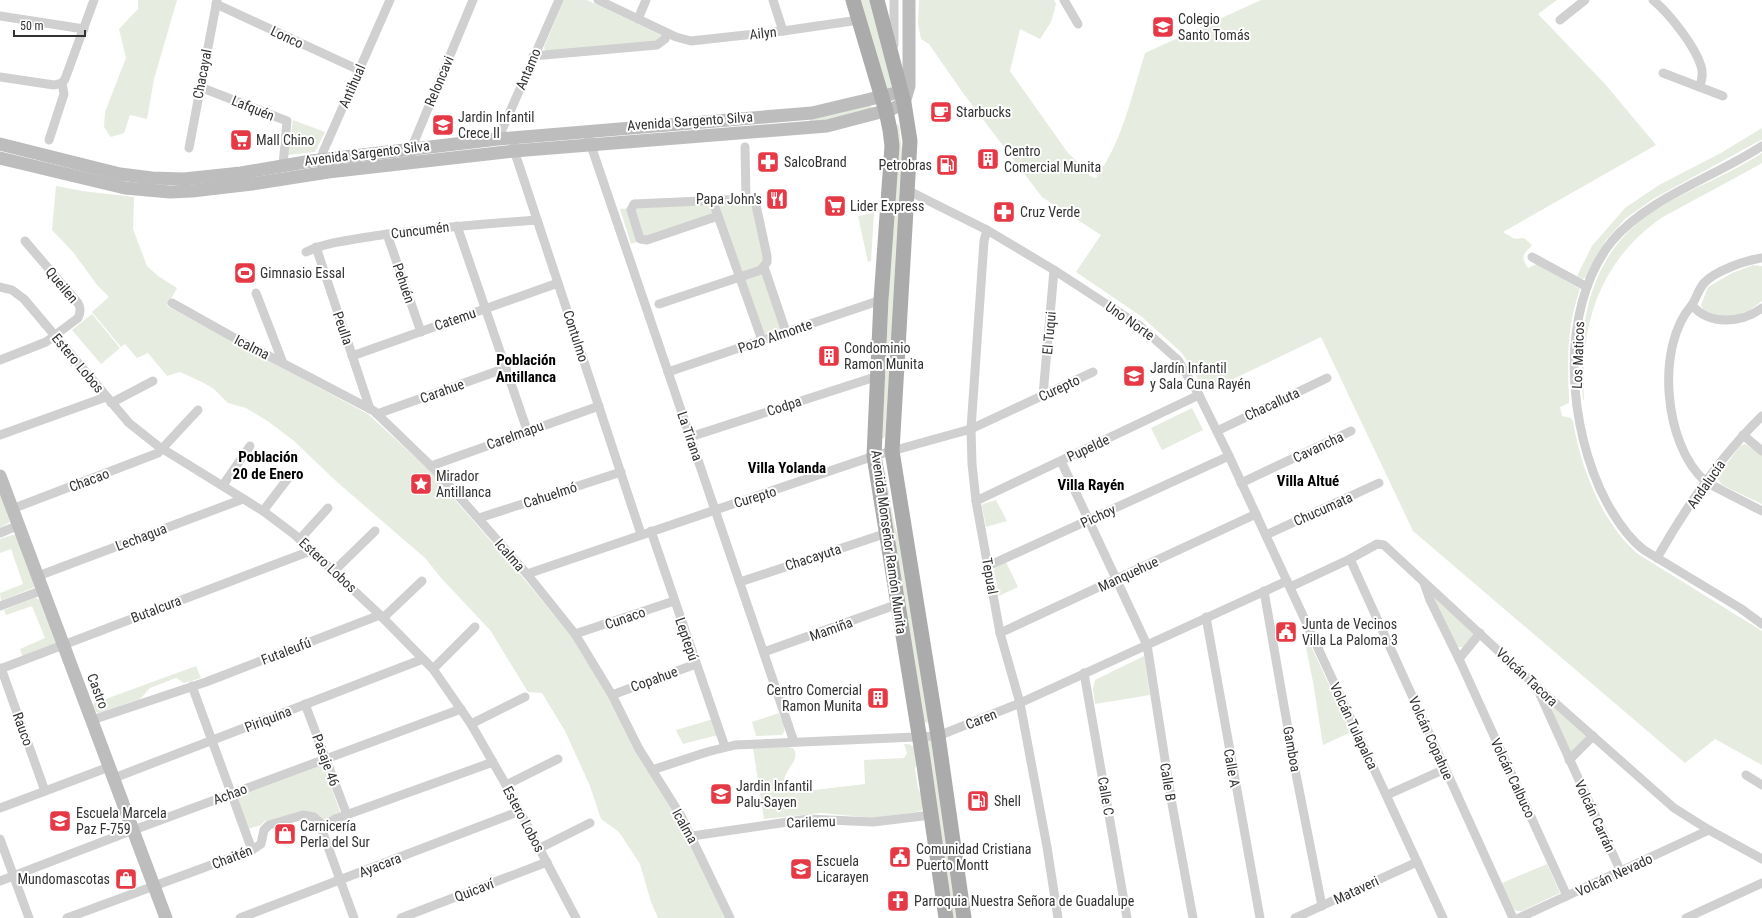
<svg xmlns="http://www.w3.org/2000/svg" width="1762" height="918" font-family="'Roboto Condensed',sans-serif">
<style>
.green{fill:#e6ecdf}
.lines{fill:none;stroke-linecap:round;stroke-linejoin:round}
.street{stroke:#d0d0d0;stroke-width:9}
.secondary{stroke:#bdbdbd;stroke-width:13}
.primary{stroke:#ababab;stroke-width:15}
.labels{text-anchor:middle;stroke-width:4;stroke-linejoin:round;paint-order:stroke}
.poi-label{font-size:14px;fill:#333;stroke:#fff;text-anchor:start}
.street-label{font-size:14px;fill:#333;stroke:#fff}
.neighbourhood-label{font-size:15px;font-weight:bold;fill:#000;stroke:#fff}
</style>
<rect width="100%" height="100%" fill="#fff"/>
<g class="green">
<path d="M138,0H177L154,79L147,119L130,115L124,133L111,137L104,127L105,112L126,58L119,29L138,9Z"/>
<path d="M564,0H587L663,36L658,42L545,51L544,47Z"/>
<path d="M858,0H872L894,85L892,88L886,90Z"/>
<path d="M919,0H1054L1056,4L1051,22L1040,39L1020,29L1010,71L1068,153L1086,170L1090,176L1096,178C1122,142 1132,95 1145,53L1261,0H1557L1538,14L1605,84L1656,145L1503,232L1515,239L1524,238L1532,245C1523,256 1520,255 1528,268L1537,264L1580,289C1567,326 1567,361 1569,399V403L1560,407L1562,416L1571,418L1573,421C1580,466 1602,524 1638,554L1762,631V765L1715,739L1685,763L1413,531L1321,337L1206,392L1182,353L1142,317L1076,272L1101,235L1042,197L963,93L929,44L921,39L918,24Z"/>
<path d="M871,105L872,110L806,124L813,117Z"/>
<path d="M293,120L325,132L315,152L288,155Z"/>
<path d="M897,124L899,125L902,152L899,193L900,220L885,437L882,439Z"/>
<path d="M1762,128V140L1759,141L1653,199L1625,219L1606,240L1587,277L1582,279L1577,276L1592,246L1625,208L1659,185L1721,153Z"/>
<path d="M1762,153V163L1757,166L1661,218C1598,263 1580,325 1584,399L1583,400C1577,325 1588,252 1657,209C1691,188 1729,175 1762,153Z"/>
<path d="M56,186L82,191L134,197L133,229L147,266L158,276L177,288L167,306L368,414L428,469L525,580L572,637L592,668L649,772L688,837L725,918H658L651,902L640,864L619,832L601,819L590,786L565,731L542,693L528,692L490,630L442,579L425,558L337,482L294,441L269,422L246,408L228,403L214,389L202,382L180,372L167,376L148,353L137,358L125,344L121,347L92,312L109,297L97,285L73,252L52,230Z"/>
<path d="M710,201L715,214L631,244L620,209Z"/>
<path d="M715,201L753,204L783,328L764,334Z"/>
<path d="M874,213L871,261L868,262L858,216Z"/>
<path d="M1753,265L1762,266V301L1750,310L1725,320L1705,314L1701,305L1708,287L1732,273Z"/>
<path d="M92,314L120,348L101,364L72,330Z"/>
<path d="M1192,408L1203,430L1162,450L1151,428Z"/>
<path d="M1745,444L1762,455V504L1722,485L1717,477L1740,446Z"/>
<path d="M883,469L885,471L895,527L899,537L930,722L923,723Z"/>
<path d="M0,492L10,522L0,528Z"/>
<path d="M996,500L1007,521L986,527L982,506L983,504Z"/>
<path d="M12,535H17L35,587L1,601L0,593L23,584L11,549L0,553V539Z"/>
<path d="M1006,562L1018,587L999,596L994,570L995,568Z"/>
<path d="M35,598L41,600L56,644L23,658L20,649L45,638L32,606L6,615L4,610Z"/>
<path d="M1435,598L1474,633L1464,647H1458L1434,599Z"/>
<path d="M1308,645L1311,646L1351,732L1323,745L1313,682L1306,647Z"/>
<path d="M1144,656L1150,695L1095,704L1093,689L1095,680Z"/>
<path d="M196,666L201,678L184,683L176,678L150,688L140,699L99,713L96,712L93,705L95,703Z"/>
<path d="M1549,704H1551L1587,736L1570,753Z"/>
<path d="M779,713C781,720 788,729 782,735L756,736L752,722Z"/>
<path d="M713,719L718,735L683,744L676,730Z"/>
<path d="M928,739H931L960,918H950L925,746Z"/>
<path d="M904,744H909L915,748L918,759L915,769L918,788L924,801L923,808L921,811L874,818L821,813L764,819L753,748L787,747L793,748C802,760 784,769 784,782L793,792H798L865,784L864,760L904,758L907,753Z"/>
<path d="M320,766L325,769L340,812L324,820L316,814L265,821L261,825L248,829L237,798L240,795Z"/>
<path d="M1547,864L1560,893L1522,911H1517L1514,909L1502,883Z"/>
</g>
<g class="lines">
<g class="street">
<path d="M598,0L676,37L691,41L783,31L859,20"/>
<path d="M773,0L783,31"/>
<path d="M1064,0L1078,24"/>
<path d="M1653,0C1669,13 1695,46 1701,66C1703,73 1702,81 1699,87"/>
<path d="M216,4L359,70"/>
<path d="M0,16L84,29"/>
<path d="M638,19L646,0"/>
<path d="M1560,20L1585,0"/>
<path d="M894,45V0"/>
<path d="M533,56L657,45L665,39L667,33"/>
<path d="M1663,73L1723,96"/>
<path d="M0,77L54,85L62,83L65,79L94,0"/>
<path d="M200,87L287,121L283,165"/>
<path d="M586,131L794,742"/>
<path d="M498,139L559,0"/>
<path d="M49,140L64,94L62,83"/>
<path d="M1762,146C1715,177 1648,198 1612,241C1557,310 1568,430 1607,503C1617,521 1628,538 1644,550L1740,608L1762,624"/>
<path d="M513,147L641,534"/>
<path d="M745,147L746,199"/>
<path d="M189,148L217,0"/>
<path d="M320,164L323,152L390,0"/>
<path d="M410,164L414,142L473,0"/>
<path d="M907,190L987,230L1054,270L1140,326L1178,360L1199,395L1229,456L1443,918"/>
<path d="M712,199L762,340"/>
<path d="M457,226L527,430"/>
<path d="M987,230L984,241L971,429L972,464L976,501L1000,633L1020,703L1047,847L1058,918"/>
<path d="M387,234L421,332"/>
<path d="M316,247L370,409"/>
<path d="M306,252C327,242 351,240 374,236C428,228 483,224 537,220"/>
<path d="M1532,257L1587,287"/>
<path d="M1762,258C1746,260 1715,271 1704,283C1699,289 1696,298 1692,305C1709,326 1742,323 1762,308"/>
<path d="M764,267L786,332"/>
<path d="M0,287L12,290L24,299L129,423L158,446L263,511L295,535L380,615L433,669L471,724L506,785L576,918"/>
<path d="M256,293L283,363"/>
<path d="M172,303L231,336L374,411L431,466L455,492L527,574L575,634L583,647L612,695L639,749L681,816L730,918"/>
<path d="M659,304L761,270L767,262V256L756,205L754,201L746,199L634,204L631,210L640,239L647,240L718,216"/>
<path d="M1692,305C1655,346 1664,445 1705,481C1710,485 1716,487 1721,490C1735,497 1748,504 1762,511"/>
<path d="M352,356L558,283"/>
<path d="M0,360L46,342L78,318C81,312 81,308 78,303L25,241"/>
<path d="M668,372L881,300"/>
<path d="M1043,395L1054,270"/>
<path d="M111,403L153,381"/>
<path d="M377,414L506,368"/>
<path d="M1217,431L1327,378"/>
<path d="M0,435L106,397"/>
<path d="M1743,435L1762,451"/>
<path d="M690,437L878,376"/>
<path d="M1061,461L1147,645L1172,804L1193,918"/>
<path d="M431,466L599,406"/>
<path d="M1241,483L1351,431"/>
<path d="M223,485L250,446"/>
<path d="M976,501L1199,395"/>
<path d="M12,509L158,453L198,410"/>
<path d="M263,511L289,477"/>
<path d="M479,518L621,472"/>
<path d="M651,531L725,747"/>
<path d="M0,533L19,525"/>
<path d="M1266,535L1379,483"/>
<path d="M300,539L328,508"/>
<path d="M1657,558C1686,507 1720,457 1762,416"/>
<path d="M1350,559L1513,918"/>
<path d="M988,566L1229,456"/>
<path d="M335,570L375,531"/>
<path d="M527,574L874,456L971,429L1093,372"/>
<path d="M38,576L243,499"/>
<path d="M740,582L887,533"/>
<path d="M1424,583L1430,600L1459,659L1567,896"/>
<path d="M1290,587L1350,559L1377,544L1384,545L1535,685L1674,808L1709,830L1762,859"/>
<path d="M1264,591L1295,769L1322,906"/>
<path d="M0,606L43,590"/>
<path d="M1206,617L1260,918"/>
<path d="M383,618L422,581"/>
<path d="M1000,633L1256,514"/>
<path d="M575,634L674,601"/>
<path d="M764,652L898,604"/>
<path d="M1459,659L1480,633"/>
<path d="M1,668L45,791"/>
<path d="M0,669L313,550"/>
<path d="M433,669L475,627"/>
<path d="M1084,673L1127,918"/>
<path d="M192,686L252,850"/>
<path d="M1537,688L1621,872"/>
<path d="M612,695L696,664"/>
<path d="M305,704L347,815"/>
<path d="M92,720L206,682L380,615"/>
<path d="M471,724L525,697"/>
<path d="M1569,760L1593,736"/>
<path d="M652,770L707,752L735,745L938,736L1020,703L1287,581"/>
<path d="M1746,775L1762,785"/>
<path d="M114,778L423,659"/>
<path d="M506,785L558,759"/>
<path d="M1387,795L1445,769"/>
<path d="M0,808L109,767"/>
<path d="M324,826L335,819L493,762"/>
<path d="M324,826L323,833L354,918"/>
<path d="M692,836L808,819L873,822L931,815"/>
<path d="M0,839L29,918"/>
<path d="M540,848L590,823"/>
<path d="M0,881L120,835L461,709"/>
<path d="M67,918L252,850L261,844L264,830L269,825L303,815L314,817L324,826"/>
<path d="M240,918L520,811"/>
<path d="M401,918L547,862"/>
<path d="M1295,918L1417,862"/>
<path d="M1519,918L1709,830"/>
<path d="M1686,918L1762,883"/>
</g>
<g class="secondary">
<path d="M0,144L120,174L152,178L184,179L241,173L311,161L498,139L812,113L896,93L901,92L907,84"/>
<path d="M0,158L125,188L170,192L192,191L252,184L328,172L514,151L827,126L892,109L904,103L909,86V0"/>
<path d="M0,476L166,918"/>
</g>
<g class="primary">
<path d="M853,0L886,111L890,130L892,146L881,300L874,456L923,759L946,918"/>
<path d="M877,0L904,103L910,141L892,451L938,736L964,918"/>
</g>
</g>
<defs>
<g id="school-square" transform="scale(1.15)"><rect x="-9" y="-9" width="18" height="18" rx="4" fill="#e63946" stroke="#fff"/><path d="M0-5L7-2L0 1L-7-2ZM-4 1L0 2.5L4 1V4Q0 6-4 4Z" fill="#fff"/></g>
<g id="cafe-square" transform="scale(1.15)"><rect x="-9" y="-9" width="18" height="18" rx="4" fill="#e63946" stroke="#fff"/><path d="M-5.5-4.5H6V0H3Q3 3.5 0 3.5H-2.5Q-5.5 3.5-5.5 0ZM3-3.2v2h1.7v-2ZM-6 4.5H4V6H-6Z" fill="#fff"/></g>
<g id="supermarket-square" transform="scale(1.15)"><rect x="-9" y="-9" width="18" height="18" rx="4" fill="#e63946" stroke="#fff"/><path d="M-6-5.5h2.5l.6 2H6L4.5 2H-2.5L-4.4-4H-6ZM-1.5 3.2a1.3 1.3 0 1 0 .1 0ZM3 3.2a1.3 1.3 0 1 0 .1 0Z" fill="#fff"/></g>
<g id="building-square" transform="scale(1.15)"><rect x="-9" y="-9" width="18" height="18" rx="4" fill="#e63946" stroke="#fff"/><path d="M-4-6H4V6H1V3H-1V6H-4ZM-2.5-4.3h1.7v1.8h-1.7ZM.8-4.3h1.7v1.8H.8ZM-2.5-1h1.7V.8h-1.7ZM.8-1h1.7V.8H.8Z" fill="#fff"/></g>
<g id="pharmacy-square" transform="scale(1.15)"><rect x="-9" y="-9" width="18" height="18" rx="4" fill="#e63946" stroke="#fff"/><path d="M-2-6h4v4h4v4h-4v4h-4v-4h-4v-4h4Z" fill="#fff"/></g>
<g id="fuel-square" transform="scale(1.15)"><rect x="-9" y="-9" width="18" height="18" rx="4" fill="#e63946" stroke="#fff"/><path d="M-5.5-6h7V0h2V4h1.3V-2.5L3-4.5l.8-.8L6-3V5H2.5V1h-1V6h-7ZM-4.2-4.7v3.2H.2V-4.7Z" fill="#fff"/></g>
<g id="restaurant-square" transform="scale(1.15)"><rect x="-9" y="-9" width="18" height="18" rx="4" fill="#e63946" stroke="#fff"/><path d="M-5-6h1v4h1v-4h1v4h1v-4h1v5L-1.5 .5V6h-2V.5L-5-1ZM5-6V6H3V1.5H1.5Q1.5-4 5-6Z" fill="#fff"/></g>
<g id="stadium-square" transform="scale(1.15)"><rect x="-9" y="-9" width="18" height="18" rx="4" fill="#e63946" stroke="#fff"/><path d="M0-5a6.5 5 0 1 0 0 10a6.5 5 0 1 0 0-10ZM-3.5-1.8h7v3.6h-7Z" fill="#fff"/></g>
<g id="sight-square" transform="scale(1.15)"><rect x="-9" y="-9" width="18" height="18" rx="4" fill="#e63946" stroke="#fff"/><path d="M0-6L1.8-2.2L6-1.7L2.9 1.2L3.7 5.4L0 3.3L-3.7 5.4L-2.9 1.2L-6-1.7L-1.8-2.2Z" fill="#fff"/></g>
<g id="civic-square" transform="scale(1.15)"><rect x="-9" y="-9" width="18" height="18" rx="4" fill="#e63946" stroke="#fff"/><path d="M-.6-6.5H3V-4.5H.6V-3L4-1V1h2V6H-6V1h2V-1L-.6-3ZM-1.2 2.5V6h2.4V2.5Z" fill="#fff"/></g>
<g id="shop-square" transform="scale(1.15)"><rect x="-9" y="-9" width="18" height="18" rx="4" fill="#e63946" stroke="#fff"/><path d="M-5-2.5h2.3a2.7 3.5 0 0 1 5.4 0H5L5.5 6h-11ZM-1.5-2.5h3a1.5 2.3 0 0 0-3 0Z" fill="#fff"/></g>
<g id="church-square" transform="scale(1.15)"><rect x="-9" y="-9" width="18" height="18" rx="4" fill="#e63946" stroke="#fff"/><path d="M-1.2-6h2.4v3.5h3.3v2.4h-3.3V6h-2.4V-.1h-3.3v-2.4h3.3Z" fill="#fff"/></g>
</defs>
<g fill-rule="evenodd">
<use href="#school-square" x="1163" y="27"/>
<use href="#cafe-square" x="941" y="112"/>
<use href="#school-square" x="443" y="125"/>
<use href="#supermarket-square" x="241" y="140"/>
<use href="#building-square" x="988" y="159"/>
<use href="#pharmacy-square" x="768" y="162"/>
<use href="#fuel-square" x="947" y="165"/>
<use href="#restaurant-square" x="777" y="199"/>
<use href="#supermarket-square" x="835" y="206"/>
<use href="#pharmacy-square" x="1004" y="212"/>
<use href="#stadium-square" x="245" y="273"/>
<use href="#building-square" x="829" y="356"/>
<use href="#school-square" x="1134" y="376"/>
<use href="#sight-square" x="421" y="484"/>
<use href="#civic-square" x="1286" y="632"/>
<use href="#building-square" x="878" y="698"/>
<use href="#school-square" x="721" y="794"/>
<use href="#fuel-square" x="978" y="801"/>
<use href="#school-square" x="60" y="821"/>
<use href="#shop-square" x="285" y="834"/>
<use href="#civic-square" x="900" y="857"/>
<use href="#school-square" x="801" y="869"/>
<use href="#shop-square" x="126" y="879"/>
<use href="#church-square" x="898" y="901"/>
</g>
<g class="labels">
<g class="poi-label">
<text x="1178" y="24">Colegio<tspan x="1178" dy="16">Santo Tomás</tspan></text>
<text x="956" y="117">Starbucks</text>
<text x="458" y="122">Jardin Infantil<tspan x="458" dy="16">Crece II</tspan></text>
<text x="256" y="145">Mall Chino</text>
<text x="1004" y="156">Centro<tspan x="1004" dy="16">Comercial Munita</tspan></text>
<text x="784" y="167">SalcoBrand</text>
<text x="932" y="170" text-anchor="end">Petrobras</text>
<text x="762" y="204" text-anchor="end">Papa John's</text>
<text x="850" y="211">Lider Express</text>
<text x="1020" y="217">Cruz Verde</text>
<text x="260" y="278">Gimnasio Essal</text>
<text x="844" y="353">Condominio<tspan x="844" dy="16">Ramon Munita</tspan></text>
<text x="1150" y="373">Jardín Infantil<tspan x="1150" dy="16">y Sala Cuna Rayén</tspan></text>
<text x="436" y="481">Mirador<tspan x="436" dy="16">Antillanca</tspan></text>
<text x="1302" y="629">Junta de Vecinos<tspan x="1302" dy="16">Villa La Paloma 3</tspan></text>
<text x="862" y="695" text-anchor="end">Centro Comercial<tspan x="862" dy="16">Ramon Munita</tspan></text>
<text x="736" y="791">Jardin Infantil<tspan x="736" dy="16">Palu-Sayen</tspan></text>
<text x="994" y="806">Shell</text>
<text x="76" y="818">Escuela Marcela<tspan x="76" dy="16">Paz F-759</tspan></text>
<text x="300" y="831">Carnicería<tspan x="300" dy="16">Perla del Sur</tspan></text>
<text x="916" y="854">Comunidad Cristiana<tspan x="916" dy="16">Puerto Montt</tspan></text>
<text x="816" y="866">Escuela<tspan x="816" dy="16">Licarayen</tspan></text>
<text x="110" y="884" text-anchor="end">Mundomascotas</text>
<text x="914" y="906">Parroquia Nuestra Señora de Guadalupe</text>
</g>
<g class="street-label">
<text transform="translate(763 33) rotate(-6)" y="5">Ailyn</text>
<text transform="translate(287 37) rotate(25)" y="5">Lonco</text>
<text transform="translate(528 69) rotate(-67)" y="5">Antamo</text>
<text transform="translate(202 74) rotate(-79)" y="5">Chacayal</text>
<text transform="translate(439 81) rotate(-67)" y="5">Reloncavi</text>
<text transform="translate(352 86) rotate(-66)" y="5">Antihual</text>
<text transform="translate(253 108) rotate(22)" y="5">Lafquén</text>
<text transform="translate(690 121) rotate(-4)" y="5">Avenida Sargento Silva</text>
<text transform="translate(367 153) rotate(-7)" y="5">Avenida Sargento Silva</text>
<text transform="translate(420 230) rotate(-7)" y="5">Cuncumén</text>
<text transform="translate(404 283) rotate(71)" y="5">Pehuén</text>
<text transform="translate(62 285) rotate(50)" y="5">Queilen</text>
<text transform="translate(455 319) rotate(-19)" y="5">Catemu</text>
<text transform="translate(1130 321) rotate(35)" y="5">Uno Norte</text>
<text transform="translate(343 328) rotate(71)" y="5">Peulla</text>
<text transform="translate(1049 333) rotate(-85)" y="5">El Tuqui</text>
<text transform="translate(576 336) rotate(72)" y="5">Contulmo</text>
<text transform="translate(775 336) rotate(-19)" y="5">Pozo Almonte</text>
<text transform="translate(252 347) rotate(27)" y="5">Icalma</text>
<text transform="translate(1578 355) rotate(-88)" y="5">Los Maticos</text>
<text transform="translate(78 363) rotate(50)" y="5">Estero Lobos</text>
<text transform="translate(1059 388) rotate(-25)" y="5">Curepto</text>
<text transform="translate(442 391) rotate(-20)" y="5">Carahue</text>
<text transform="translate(1272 404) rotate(-25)" y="5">Chacalluta</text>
<text transform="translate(784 406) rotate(-18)" y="5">Codpa</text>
<text transform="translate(515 435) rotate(-20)" y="5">Carelmapu</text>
<text transform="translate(690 436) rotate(71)" y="5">La Tirana</text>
<text transform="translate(1318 447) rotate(-25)" y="5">Cavancha</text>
<text transform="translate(1088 448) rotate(-25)" y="5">Pupelde</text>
<text transform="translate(89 480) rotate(-21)" y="5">Chacao</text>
<text transform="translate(1706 484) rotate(-55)" y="5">Andalucía</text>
<text transform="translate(550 495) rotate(-18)" y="5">Cahuelmó</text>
<text transform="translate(755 497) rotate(-17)" y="5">Curepto</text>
<text transform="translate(1323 509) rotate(-24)" y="5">Chucumata</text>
<text transform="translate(1098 516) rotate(-25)" y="5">Pichoy</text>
<text transform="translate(141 537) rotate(-21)" y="5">Lechagua</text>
<text transform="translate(889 542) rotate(82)" y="5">Avenida Monseñor Ramón Munita</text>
<text transform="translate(510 555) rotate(49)" y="5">Icalma</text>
<text transform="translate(813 557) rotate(-18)" y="5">Chacayuta</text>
<text transform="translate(328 565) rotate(43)" y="5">Estero Lobos</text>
<text transform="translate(1128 574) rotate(-25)" y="5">Manquehue</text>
<text transform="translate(990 576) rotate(80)" y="5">Tepual</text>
<text transform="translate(156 609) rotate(-21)" y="5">Butalcura</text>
<text transform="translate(625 618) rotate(-19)" y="5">Cunaco</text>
<text transform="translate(831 629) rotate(-20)" y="5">Mamiña</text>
<text transform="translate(687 639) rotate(71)" y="5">Leptepú</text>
<text transform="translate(286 651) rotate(-21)" y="5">Futaleufú</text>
<text transform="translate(1527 677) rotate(43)" y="5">Volcán Tacora</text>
<text transform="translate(654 679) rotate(-20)" y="5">Copahue</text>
<text transform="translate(98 691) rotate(69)" y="5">Castro</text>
<text transform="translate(268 719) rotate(-21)" y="5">Piriquina</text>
<text transform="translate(981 719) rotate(-22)" y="5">Caren</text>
<text transform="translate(1354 726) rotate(65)" y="5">Volcán Tulapalca</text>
<text transform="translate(23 729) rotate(70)" y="5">Rauco</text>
<text transform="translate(1431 738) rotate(66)" y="5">Volcán Copahue</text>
<text transform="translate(1292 749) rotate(80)" y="5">Gamboa</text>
<text transform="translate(326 760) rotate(70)" y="5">Pasaje 46</text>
<text transform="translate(1232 768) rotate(80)" y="5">Calle A</text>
<text transform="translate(1513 778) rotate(65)" y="5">Volcán Calbuco</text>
<text transform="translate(1168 782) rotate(81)" y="5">Calle B</text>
<text transform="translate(230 794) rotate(-20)" y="5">Achao</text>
<text transform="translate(1106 796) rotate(80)" y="5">Calle C</text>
<text transform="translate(1595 816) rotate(65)" y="5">Volcán Carrán</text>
<text transform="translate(524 819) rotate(62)" y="5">Estero Lobos</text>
<text transform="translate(811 822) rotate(-2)" y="5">Carilemu</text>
<text transform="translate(685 826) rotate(61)" y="5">Icalma</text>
<text transform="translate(232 857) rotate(-21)" y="5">Chaitén</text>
<text transform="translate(380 865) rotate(-21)" y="5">Ayacara</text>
<text transform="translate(1614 875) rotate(-25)" y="5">Volcán Nevado</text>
<text transform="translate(474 890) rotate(-21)" y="5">Quicaví</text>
<text transform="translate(1356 890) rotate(-25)" y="5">Mataveri</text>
</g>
<g class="neighbourhood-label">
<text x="526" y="365">Población<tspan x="526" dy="17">Antillanca</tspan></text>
<text x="268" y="462">Población<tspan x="268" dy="17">20 de Enero</tspan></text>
<text x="787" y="473">Villa Yolanda</text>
<text x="1308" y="486">Villa Altué</text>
<text x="1091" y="490">Villa Rayén</text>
</g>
</g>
<path d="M14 30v6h71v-6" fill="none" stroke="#333333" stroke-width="2"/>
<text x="20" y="30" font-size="12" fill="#333333" stroke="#ffffff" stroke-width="3" paint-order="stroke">50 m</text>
</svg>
